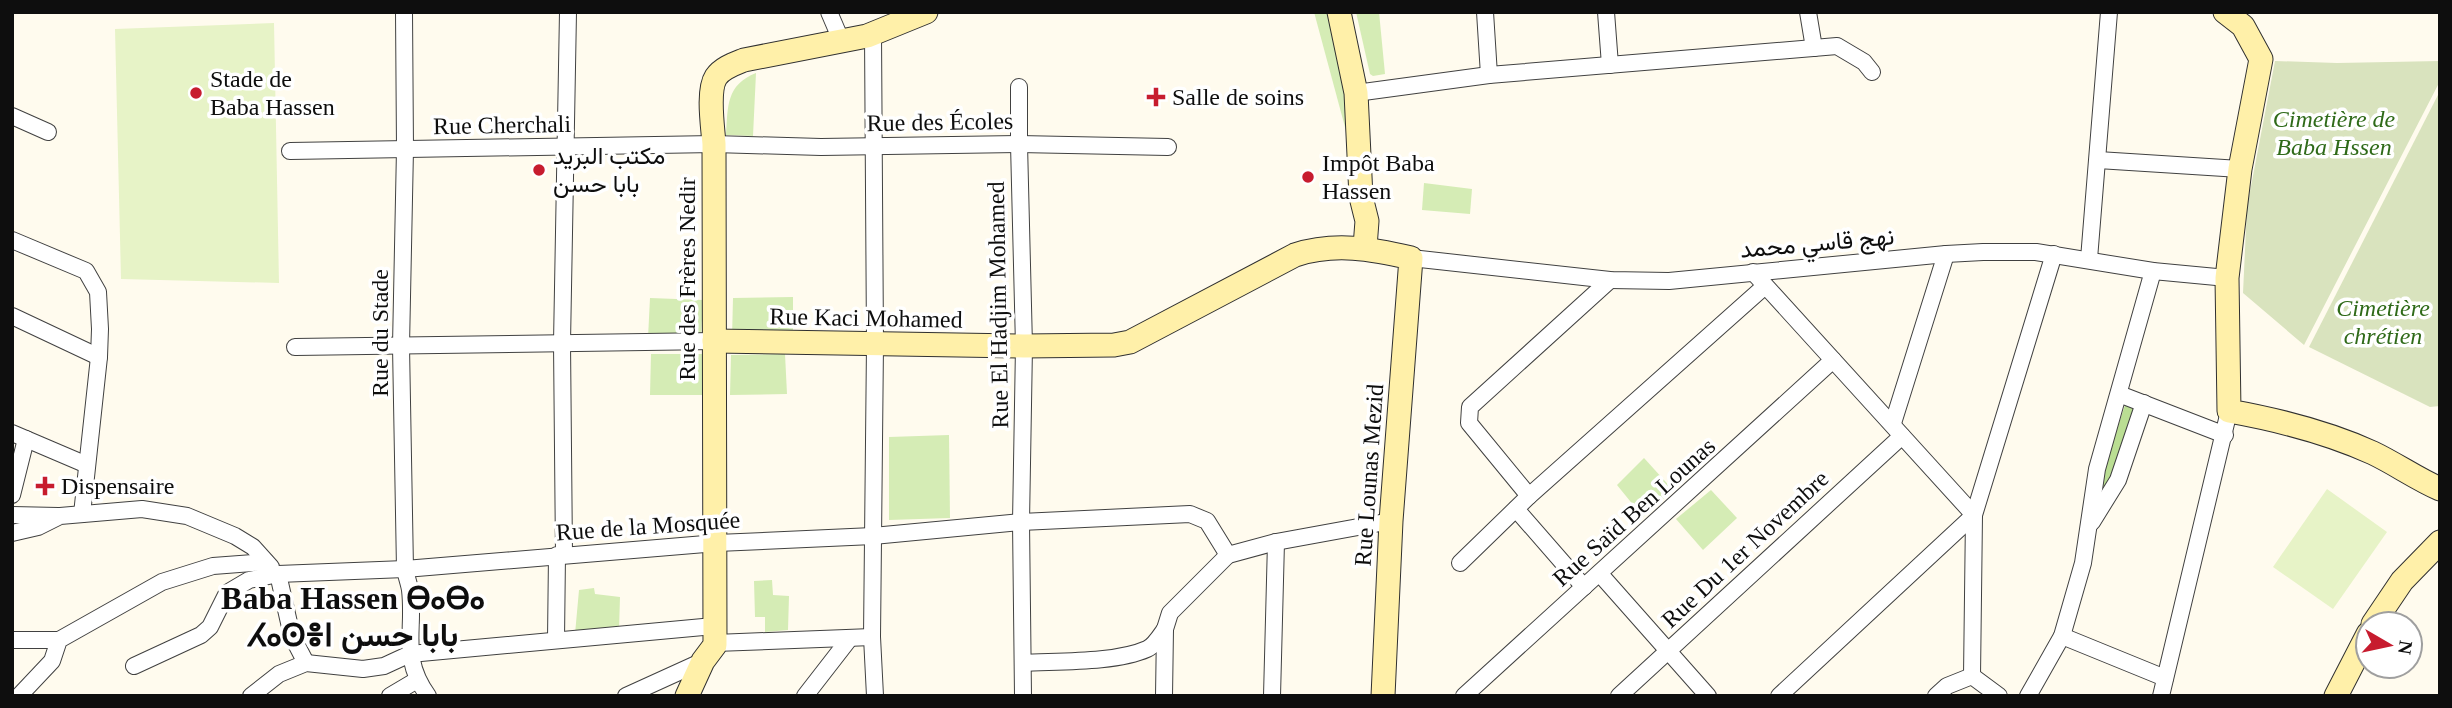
<svg xmlns="http://www.w3.org/2000/svg" width="2452" height="708" font-family="'Times New Roman',Vazirmatn,'Noto Sans Tifinagh',serif">
<style>
.green{fill:#d5ecb5}
.forest{fill:#bade93}
.cemetery{fill:#d9e3be}
.pitch{fill:#e7f3c7}
.lines{fill:none;stroke-linecap:round;stroke-linejoin:round}
.street-casing{stroke:#414141;stroke-width:18}
.secondary-casing{stroke:#303030;stroke-width:25}
.street{stroke:#fff;stroke-width:16}
.secondary{stroke:#fff0a9;stroke-width:23}
.poi-dot{fill:#c71c2f;stroke:#fff;stroke-width:2.5}
.labels{text-anchor:middle;stroke-width:7;stroke-linejoin:round;paint-order:stroke}
.poi-label{font-size:24px;fill:#0e0e0e;stroke:#fff;text-anchor:start}
.park-label{font-size:24px;font-style:italic;fill:#2f6a19;stroke:#fff}
.street-label{font-size:24px;fill:#0e0e0e;stroke:#fff}
.district-label{font-size:32px;font-weight:bold;fill:#0e0e0e;stroke:#fff}
</style>
<rect width="100%" height="100%" fill="#fffbee"/>
<g class="green">
<path d="M1314,12H1329L1348,89L1349,142Z"/>
<path d="M1356,12H1379L1385,74L1373,76L1370,74Z"/>
<path d="M756,73L753,136L726,135C728,106 726,85 756,73Z"/>
<path d="M1424,183L1472,189L1470,214L1422,210Z"/>
<path d="M793,297V337L732,338L733,298Z"/>
<path d="M650,298L703,300L701,337L648,338Z"/>
<path d="M651,354H705V395H650Z"/>
<path d="M785,354L787,394L730,395L731,355Z"/>
<path d="M949,435L950,518L889,520V437Z"/>
<path d="M1644,458L1673,490L1643,517L1617,485Z"/>
<path d="M1711,490L1737,518L1703,550L1676,519Z"/>
<path d="M772,580L773,595L789,596L788,630L765,632V617H755L754,581Z"/>
<path d="M594,588L595,594L620,597L619,630L575,634L579,590Z"/>
</g>
<path class="forest" d="M2126,402L2136,406L2115,473L2100,497L2102,474Z"/>
<g class="cemetery">
<path d="M2275,61L2337,63L2440,61V81L2304,345L2243,293L2247,207Z"/>
<path d="M2440,91V406L2430,407L2309,347Z"/>
</g>
<g class="pitch">
<path d="M274,23L279,283L121,279L115,29Z"/>
<path d="M2327,489L2387,532L2333,609L2273,567Z"/>
</g>
<g class="lines">
<g class="street-casing">
<g id="street">
<path d="M404,12L405,149L401,346L405,569C406,576 409,583 410,590C415,632 400,657 428,696"/>
<path d="M829,12L841,40"/>
<path d="M1485,12L1489,75"/>
<path d="M1606,12L1610,65"/>
<path d="M1808,12L1814,48"/>
<path d="M873,34L875,344L872,637L875,696"/>
<path d="M1019,87V144L1024,346L1021,522L1023,696"/>
<path d="M1356,93L1489,75L1837,46L1864,62L1872,72"/>
<path d="M12,116L48,132"/>
<path d="M290,151L714,144L821,147L1019,144L1168,147"/>
<path d="M2098,160L2240,169"/>
<path d="M12,240L86,271L98,292L100,329L99,357L82,514"/>
<path d="M1411,258L1610,280L1669,281L1946,254L1983,252H2036L2153,271L2227,278"/>
<path d="M2089,259L2109,12"/>
<path d="M1753,272L1974,515L1972,676"/>
<path d="M12,316L99,357"/>
<path d="M295,347L714,341"/>
<path d="M2119,394L2225,435"/>
<path d="M1893,423L1946,254"/>
<path d="M12,433L87,465"/>
<path d="M12,495L26,439"/>
<path d="M1529,496L1469,423L1470,407L1610,280"/>
<path d="M1516,509L1584,587"/>
<path d="M12,515L58,516"/>
<path d="M2092,522L2118,480L2144,403"/>
<path d="M12,533L38,527L60,516L142,509L187,516L235,536L253,547L271,567"/>
<path d="M564,555L562,343L568,12"/>
<path d="M1460,563L1529,496L1765,286"/>
<path d="M278,574L292,636L306,663"/>
<path d="M1600,574L1708,696"/>
<path d="M2062,636L2165,678"/>
<path d="M556,639L557,555"/>
<path d="M12,640H59"/>
<path d="M715,643L872,637"/>
<path d="M1023,663C1057,661 1116,663 1147,649C1154,646 1160,636 1165,629"/>
<path d="M134,666L201,635L210,627L227,593L249,580L278,574L405,569L717,543L873,536L1021,522L1190,514L1207,521L1228,555L1276,542L1391,521"/>
<path d="M19,696L52,661L59,640L162,582L213,566L266,562"/>
<path d="M251,696L279,674L306,663L363,669L384,666L410,654L714,626"/>
<path d="M390,696L417,680"/>
<path d="M626,696L703,661"/>
<path d="M805,696L850,638"/>
<path d="M1164,696L1165,629L1170,613L1228,555"/>
<path d="M1272,696L1276,542"/>
<path d="M1464,696L1833,360"/>
<path d="M1619,696L1902,436"/>
<path d="M1779,696L1974,515L2054,254"/>
<path d="M1936,696L1947,686L1972,676L1999,696"/>
<path d="M2028,696L2062,636L2083,563L2097,469L2153,271"/>
<path d="M2161,696L2229,411"/>
</g>
</g>
<g class="secondary-casing">
<g id="secondary">
<path d="M1339,12L1356,93L1361,197L1367,221L1365,247"/>
<path d="M2225,12L2243,26L2261,59L2240,169L2227,278L2229,411C2279,420 2327,432 2373,453C2396,464 2417,479 2440,489"/>
<path d="M714,341L1024,346L1114,345L1130,342L1295,255C1335,242 1372,249 1411,258L1391,521L1383,696"/>
<path d="M2373,624L2402,581L2440,542"/>
<path d="M687,696L703,661L715,645L714,144C713,128 707,91 716,77C722,68 734,64 744,60L867,36L926,12"/>
<path d="M2336,696L2368,634"/>
</g>
</g>
<use href="#street" class="street"/>
<use href="#secondary" class="secondary"/>
</g>
<g class="poi-dot">
<circle cx="196" cy="93" r="7"/>
<path d="M1152.5 86.5h7v7h7v7h-7v7h-7v-7h-7v-7h7z"/>
<circle cx="539" cy="170" r="7"/>
<circle cx="1308" cy="177" r="7"/>
<path d="M41.5 475.5h7v7h7v7h-7v7h-7v-7h-7v-7h7z"/>
</g>
<g class="labels">
<g class="poi-label">
<text x="210" y="87">Stade de<tspan x="210" dy="28">Baba Hassen</tspan></text>
<text x="1172" y="105">Salle de soins</text>
<text x="553" y="164">مكتب البريد<tspan x="553" dy="28">بابا حسن</tspan></text>
<text x="1322" y="171">Impôt Baba<tspan x="1322" dy="28">Hassen</tspan></text>
<text x="61" y="494">Dispensaire</text>
</g>
<g class="park-label">
<text x="2334" y="127">Cimetière de<tspan x="2334" dy="28">Baba Hssen</tspan></text>
<text x="2383" y="316">Cimetière<tspan x="2383" dy="28">chrétien</tspan></text>
</g>
<g class="street-label">
<text transform="translate(940 122) rotate(-1)" y="8">Rue des Écoles</text>
<text transform="translate(502 125) rotate(-1)" y="8">Rue Cherchali</text>
<text transform="translate(1817 243) rotate(-5)" y="8">نهج قاسي محمد</text>
<text transform="translate(687 279) rotate(-90)" y="8">Rue des Frères Nedir</text>
<text transform="translate(998 305) rotate(-91)" y="8">Rue El Hadjim Mohamed</text>
<text transform="translate(866 318) rotate(1)" y="8">Rue Kaci Mohamed</text>
<text transform="translate(380 333) rotate(-90)" y="8">Rue du Stade</text>
<text transform="translate(1369 475) rotate(-86)" y="8">Rue Lounas Mezid</text>
<text transform="translate(1634 512) rotate(-42)" y="8">Rue Saïd Ben Lounas</text>
<text transform="translate(648 526) rotate(-4)" y="8">Rue de la Mosquée</text>
<text transform="translate(1745 549) rotate(-43)" y="8">Rue Du 1er Novembre</text>
</g>
<g class="district-label">
<text x="353" y="609">Baba Hassen ⴱⴰⴱⴰ<tspan x="353" dy="37">ⵃⴰⵙⴻⵏ بابا حسن</tspan></text>
</g>
</g>
<rect width="2452" height="708" fill="none" stroke="#0e0e0e" stroke-width="28"/>
<g transform="translate(2389 645) rotate(99)"><circle r="33" fill="#ffffff" stroke="#9f9f9f" stroke-width="2"/>
<path d="M0-5L12 26L0 18L-12 26Z" fill="#c71c2f"/>
<text y="-10" font-size="19" font-weight="bold" text-anchor="middle" fill="#0e0e0e">N</text>
</g>
</svg>
